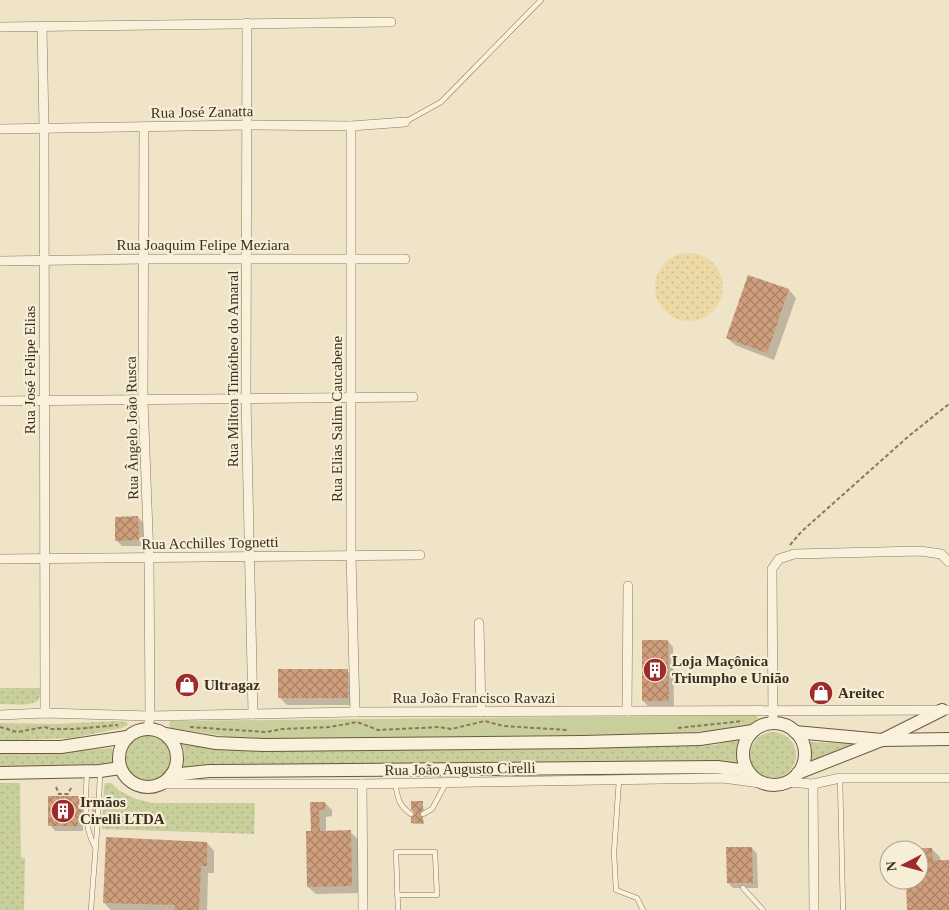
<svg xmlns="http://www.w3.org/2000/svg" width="949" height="910" font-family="'Times New Roman',serif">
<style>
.grass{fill:url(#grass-dots)}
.sand{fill:url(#sand-dots)}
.green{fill:#c9cf9b}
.shadow{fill:#0003}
.building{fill:url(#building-cross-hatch)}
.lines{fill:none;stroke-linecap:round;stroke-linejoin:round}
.lane-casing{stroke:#8d765c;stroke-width:5.5}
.street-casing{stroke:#8d765c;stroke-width:10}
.secondary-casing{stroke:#6f573f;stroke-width:14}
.path{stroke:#8d765c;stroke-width:2;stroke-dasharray:4 2.5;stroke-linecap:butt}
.lane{stroke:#faf1dc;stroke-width:4.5}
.street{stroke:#faf1dc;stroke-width:9}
.secondary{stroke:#faf1dc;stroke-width:12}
.labels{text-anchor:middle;stroke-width:4.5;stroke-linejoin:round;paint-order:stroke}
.street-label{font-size:15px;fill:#3d2e20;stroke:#f7eed8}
.poi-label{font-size:15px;font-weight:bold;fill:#3d2e20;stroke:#f7eed8;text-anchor:start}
</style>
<defs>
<pattern id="grass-dots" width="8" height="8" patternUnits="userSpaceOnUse" patternTransform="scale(1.25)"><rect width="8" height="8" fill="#c9cf9b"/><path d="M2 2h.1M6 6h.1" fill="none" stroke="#aeb285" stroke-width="1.8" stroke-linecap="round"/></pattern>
<pattern id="sand-dots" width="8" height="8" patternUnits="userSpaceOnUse" patternTransform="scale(1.25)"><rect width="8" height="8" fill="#ecd9a5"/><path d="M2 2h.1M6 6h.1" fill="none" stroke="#cbbb8e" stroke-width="1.8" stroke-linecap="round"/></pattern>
<pattern id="building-cross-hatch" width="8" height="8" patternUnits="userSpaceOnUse" patternTransform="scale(1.25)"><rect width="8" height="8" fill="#cf9f7d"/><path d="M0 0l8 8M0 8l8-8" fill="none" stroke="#a98266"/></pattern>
</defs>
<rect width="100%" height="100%" fill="#f0e4c8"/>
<g class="grass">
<path d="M0,688H40C40,692 41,697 38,700C32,707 9,704 0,704Z"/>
<path d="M116,721L127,722L128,725L122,728L72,738L0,741V723L56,724Z"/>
<circle cx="773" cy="755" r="23"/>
<circle cx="148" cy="758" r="24"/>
<path d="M740,738L741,740L737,764L729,762C547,760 365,764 183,768L184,750L180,743L264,750L568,749L715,745Z"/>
<path d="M809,742L854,744V746L810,761Z"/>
<path d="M112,748V765L0,767V752L55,753Z"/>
<path d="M0,783H20L21,857L25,858L24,910H0Z"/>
<path d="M106,783H111L120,791L136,799L152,803H255L254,834L102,829L104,786Z"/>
</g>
<circle class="sand" cx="689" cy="287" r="34"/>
<path class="green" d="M756,715L758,718L753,724L708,731L662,734L261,739L231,737L170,728L169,725L170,721Z"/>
<g class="shadow">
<path d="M749,276L789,290L796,298L774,360L735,345L727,338Z"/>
<path d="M138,517L143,523L144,546H122L116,540Z"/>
<path d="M668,641L673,647L674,706H648L643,701Z"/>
<path d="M347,671L355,678V705H287L279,697Z"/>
<path d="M81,797L87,803V823H83V831H55L50,825Z"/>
<path d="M91,797H95L98,801L97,821L92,818Z"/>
<path d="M325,803L332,810V816L326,817V832H350L358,839L359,893L316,894L308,887L312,832L311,804Z"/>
<path d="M422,803L424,811L420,816L424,821V824H414L412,823Z"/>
<path d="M207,843L214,851V873H208L207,910H111L104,903Z"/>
<path d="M752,848L757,854L758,888H733L728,883Z"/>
<path d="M932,849L940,857V861H949V910H908V880H919V850H907Z"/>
</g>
<g class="building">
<path d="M748,275L789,289L767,353L726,338Z"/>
<path d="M138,516L139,540L115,541V517Z"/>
<path d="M642,640H668L669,701H642Z"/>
<rect x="278" y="669" width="70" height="29"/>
<path d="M48,796H82V818H78V826H48Z"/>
<path d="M411,801H423V809L419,814L423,818V823H411V818L415,814L411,809Z"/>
<path d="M310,802H325L326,810H319L320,831L351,830L352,886L307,887L306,831H311Z"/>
<path d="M106,837L207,842V866H201L199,910H174L175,905L103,903Z"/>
<path d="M726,847H752L753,883H727Z"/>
<path d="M919,848H932L933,860H949V910H907L906,880H919Z"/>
</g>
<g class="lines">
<g class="lane-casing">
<g id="lane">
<path d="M405,122L441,102L541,0"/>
<path d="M87,772C86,798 82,823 95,847"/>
<path d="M840,778L843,910"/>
<path d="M619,780L614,853L616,890L637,898L643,910"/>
<path d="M395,783C398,798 398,805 411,814"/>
<path d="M423,814L432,809L446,783"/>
<path d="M743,888L763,910"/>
<path d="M397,895H437L435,852H396L398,910"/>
<path d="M91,910C94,864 99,818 100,772"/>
</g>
</g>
<g class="street-casing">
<g id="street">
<path d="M247,23L246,398L253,714"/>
<path d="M0,27L391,22"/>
<path d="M42,27L44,127L45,713"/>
<path d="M351,126V555L355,712"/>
<path d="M144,127L143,400L149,558L150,716L148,728"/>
<path d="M0,129L248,125L351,126L405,122"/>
<path d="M0,261L145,259H405"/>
<path d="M0,401L413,397"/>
<path d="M0,559L420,555"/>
<path d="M479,623L481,712"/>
<path d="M627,711L628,586"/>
<path d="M0,715L45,713L150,716L355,712L949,710"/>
<path d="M773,723L772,569L779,559L794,554L920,551L941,554L949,562"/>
<path d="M787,782L813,784L840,778H949"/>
<path d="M160,784H362L723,778L760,783"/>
<path d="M362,784L363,910"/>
<path d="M813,784L814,910"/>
</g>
</g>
<g class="secondary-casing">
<g id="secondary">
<circle cx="774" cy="754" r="31"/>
<circle cx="148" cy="758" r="29"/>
<path d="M795,732L882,740L949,739"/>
<path d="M165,734L216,743L263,745L582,742L700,739L753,731"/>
<path d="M0,747H61L127,737"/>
<path d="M0,773L100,771L120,768"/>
<path d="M798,773L882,740L942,710"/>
<path d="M171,775L209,771L717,767L748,771"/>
</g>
</g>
<g class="path">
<path d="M790,545L801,532L910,435L949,404"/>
<path d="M0,727L17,732L45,727L50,729H75L118,725"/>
<path d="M190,727L266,732L282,729L330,727L357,722L378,730L440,727L451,729L485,721L503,726L568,730"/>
<path d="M678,728L743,721"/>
<path d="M56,787L59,794H68L72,786"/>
</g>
<use href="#lane" class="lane"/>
<use href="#street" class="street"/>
<use href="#secondary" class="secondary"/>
</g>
<defs>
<g id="building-disc" transform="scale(1.25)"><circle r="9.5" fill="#9e2a2b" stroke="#f7eed8"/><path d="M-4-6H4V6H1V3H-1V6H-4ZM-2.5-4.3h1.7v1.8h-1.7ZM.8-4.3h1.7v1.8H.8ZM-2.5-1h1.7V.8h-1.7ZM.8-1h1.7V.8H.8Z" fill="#fff"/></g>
<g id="shop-disc" transform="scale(1.25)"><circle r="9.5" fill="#9e2a2b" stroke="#f7eed8"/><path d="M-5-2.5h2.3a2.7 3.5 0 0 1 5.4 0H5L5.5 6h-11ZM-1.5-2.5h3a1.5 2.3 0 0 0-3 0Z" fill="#fff"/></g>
</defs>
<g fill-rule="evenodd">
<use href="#building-disc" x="655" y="670"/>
<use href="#shop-disc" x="187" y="685"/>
<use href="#shop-disc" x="821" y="693"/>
<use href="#building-disc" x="63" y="811"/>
</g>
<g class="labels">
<g class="street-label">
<text transform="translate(202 112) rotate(-1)" y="5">Rua José Zanatta</text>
<text x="203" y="250">Rua Joaquim Felipe Meziara</text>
<text transform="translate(233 369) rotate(-90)" y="5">Rua Milton Timótheo do Amaral</text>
<text transform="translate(30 370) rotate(-90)" y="5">Rua José Felipe Elias</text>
<text transform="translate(337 419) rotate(-90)" y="5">Rua Elias Salim Caucabene</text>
<text transform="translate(132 428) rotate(-91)" y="5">Rua Ângelo João Rusca</text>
<text transform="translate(210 543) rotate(-1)" y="5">Rua Acchilles Tognetti</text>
<text x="474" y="703">Rua João Francisco Ravazi</text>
<text transform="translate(460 769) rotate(-1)" y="5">Rua João Augusto Cirelli</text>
</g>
<g class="poi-label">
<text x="672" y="666">Loja Maçônica<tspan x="672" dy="17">Triumpho e União</tspan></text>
<text x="204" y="690">Ultragaz</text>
<text x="838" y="698">Areitec</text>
<text x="80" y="807">Irmãos<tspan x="80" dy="17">Cirelli LTDA</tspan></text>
</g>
</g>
<g transform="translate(904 865) rotate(264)"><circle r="24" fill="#f7eed8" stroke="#ada18e"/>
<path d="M0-4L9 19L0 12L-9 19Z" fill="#9e2a2b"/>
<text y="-8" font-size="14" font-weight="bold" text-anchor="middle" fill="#3d2e20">N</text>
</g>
</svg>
